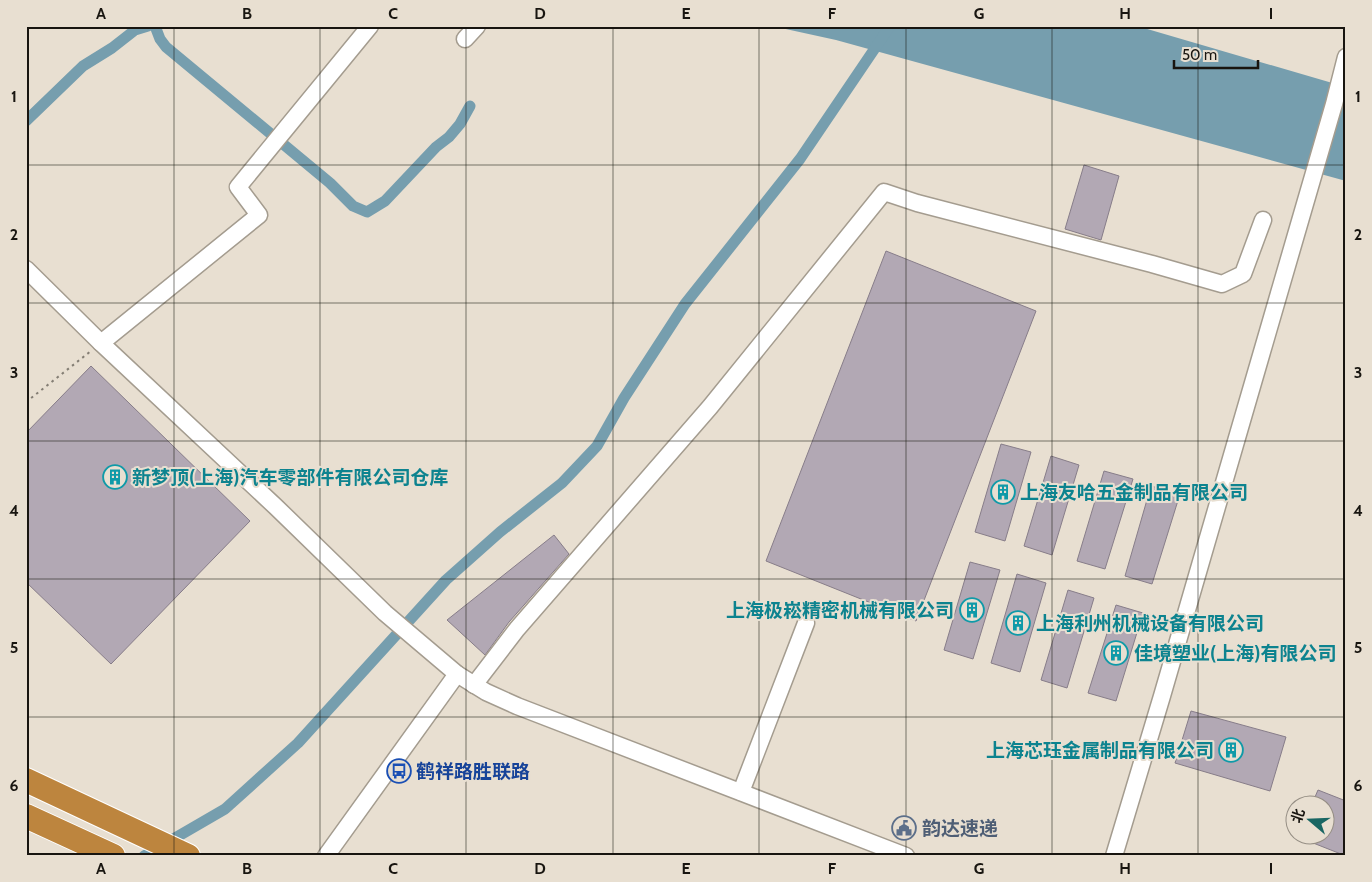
<svg xmlns="http://www.w3.org/2000/svg" width="1372" height="882" font-family="Cabin,'Noto Sans SC',sans-serif">
<style>
.water{fill:#769eae}
.lines{fill:none;stroke-linecap:round;stroke-linejoin:round}
.canal{stroke:#769eae;stroke-width:11}
.building{fill:#b2a8b4;stroke:#877d89}
.minor-casing{stroke:#a49c8f;stroke-width:19}
.highway-casing{stroke:#fff;stroke-width:26}
.path{stroke:#847e74;stroke-width:2;stroke-dasharray:2.5 4;stroke-linecap:butt}
.minor{stroke:#fff;stroke-width:16}
.highway{stroke:#bd853e;stroke-width:24}
.grid{fill:none;stroke:#181510;stroke-width:1;stroke-opacity:0.55}
.labels{text-anchor:middle;stroke-width:4;stroke-linejoin:round;paint-order:stroke}
.culture-label{font-size:19px;font-weight:bold;fill:#0d838f;stroke:#e8dfd1;text-anchor:start}
.transit-label{font-size:19px;font-weight:bold;fill:#164399;stroke:#e8dfd1;text-anchor:start}
.service-label{font-size:19px;font-weight:bold;fill:#4e5e75;stroke:#e8dfd1;text-anchor:start}
.neatline{fill:none;stroke:#181510;stroke-width:2}
.grid-label{font-size:16px;text-anchor:middle;font-weight:bold;fill:#181510}
</style>
<rect width="100%" height="100%" fill="#e8dfd1"/>
<path class="water" d="M772,26H1137L1346,87V181L836,40Z"/>
<g class="lines">
<g class="canal">
<path d="M155,26L160,39L166,47L330,183L353,206L367,212L385,201L436,147L449,137L460,124L470,106"/>
<path d="M26,121L83,66L112,48L135,30L148,26"/>
<path d="M144,856L225,809L298,743L446,580L500,532L562,483L597,446L624,398L685,304L800,159L890,26"/>
</g>
</g>
<g class="building">
<path d="M1084,165L1119,176L1101,240L1065,229Z"/>
<path d="M886,251L1036,311L916,621L766,561Z"/>
<path d="M91,366L250,521L111,664L26,582V433Z"/>
<path d="M1001,444L1031,452L1005,541L975,532Z"/>
<path d="M1051,456L1079,465L1052,555L1024,546Z"/>
<path d="M1104,471L1133,479L1105,569L1077,561Z"/>
<path d="M1151,486L1180,494L1152,584L1125,576Z"/>
<path d="M554,535L569,554L509,622L485,655L447,620Z"/>
<path d="M970,562L1000,570L973,659L944,650Z"/>
<path d="M1017,574L1046,583L1020,672L991,663Z"/>
<path d="M1068,590L1094,598L1067,688L1041,680Z"/>
<path d="M1116,605L1143,613L1116,701L1088,693Z"/>
<path d="M1191,711L1286,737L1270,791L1175,763Z"/>
<path d="M1318,790L1346,801V856L1293,835L1324,834V804H1312Z"/>
</g>
<g class="lines">
<g class="minor-casing">
<g id="minor">
<path d="M465,39L477,26"/>
<path d="M26,269L101,343L276,507L385,613L457,674L486,692L517,706L906,856"/>
<path d="M101,343L259,215L238,187L370,26"/>
<path d="M474,685L517,629L710,407L884,192L917,203L1152,264L1222,284L1243,274L1263,220"/>
<path d="M741,792L806,623"/>
<path d="M326,856L457,674"/>
<path d="M1114,856L1162,696L1334,104L1346,57"/>
</g>
</g>
<g class="highway-casing">
<g id="highway">
<path d="M26,780L188,856"/>
<path d="M26,816L113,856"/>
</g>
</g>
<path class="path" d="M26,402L91,351"/>
<use href="#minor" class="minor"/>
<use href="#highway" class="highway"/>
</g>
<path class="grid" d="M174,26V856M320,26V856M466,26V856M613,26V856M759,26V856M906,26V856M1052,26V856M1198,26V856M26,165H1346M26,303H1346M26,441H1346M26,579H1346M26,717H1346"/>
<defs>
<g id="building-ring" transform="scale(1.25)"><circle r="9.5" fill="#e8dfd1" stroke="#0f9aa8" stroke-width="1.5"/><path d="M-4-6H4V6H1V3H-1V6H-4ZM-2.5-4.3h1.7v1.8h-1.7ZM.8-4.3h1.7v1.8H.8ZM-2.5-1h1.7V.8h-1.7ZM.8-1h1.7V.8H.8Z" fill="#0f9aa8"/></g>
<g id="bus-ring" transform="scale(1.25)"><circle r="9.5" fill="#e8dfd1" stroke="#1a4fb4" stroke-width="1.5"/><path d="M-5-6H5V4H4V6H2V4H-2V6H-4V4H-5ZM-3.5-4V0h7V-4ZM-3.5 1.2v1.5H-2V1.2ZM2 1.2v1.5H3.5V1.2Z" fill="#1a4fb4"/></g>
<g id="civic-ring" transform="scale(1.25)"><circle r="9.5" fill="#e8dfd1" stroke="#5c6f8a" stroke-width="1.5"/><path d="M-.6-6.5H3V-4.5H.6V-3L4-1V1h2V6H-6V1h2V-1L-.6-3ZM-1.2 2.5V6h2.4V2.5Z" fill="#5c6f8a"/></g>
</defs>
<g fill-rule="evenodd">
<use href="#building-ring" x="115" y="477"/>
<use href="#building-ring" x="1003" y="492"/>
<use href="#building-ring" x="972" y="610"/>
<use href="#building-ring" x="1018" y="623"/>
<use href="#building-ring" x="1116" y="653"/>
<use href="#building-ring" x="1231" y="750"/>
<use href="#bus-ring" x="399" y="771"/>
<use href="#civic-ring" x="904" y="828"/>
</g>
<g class="labels">
<g class="culture-label">
<text x="132" y="484">新梦顶(上海)汽车零部件有限公司仓库</text>
<text x="1020" y="499">上海友哈五金制品有限公司</text>
<text x="954" y="617" text-anchor="end">上海极崧精密机械有限公司</text>
<text x="1036" y="630">上海利州机械设备有限公司</text>
<text x="1134" y="660">佳境塑业(上海)有限公司</text>
<text x="1214" y="757" text-anchor="end">上海芯珏金属制品有限公司</text>
</g>
<g class="transit-label">
<text x="416" y="778">鹤祥路胜联路</text>
</g>
<g class="service-label">
<text x="922" y="835">韵达速递</text>
</g>
</g>
<rect width="1372" height="882" fill="none" stroke="#e8dfd1" stroke-width="55"/>
<g transform="translate(1310 820) rotate(289)"><circle r="24" fill="#e8dfd1" stroke="#958e84"/>
<path d="M0-4L9 19L0 12L-9 19Z" fill="#196663"/>
<text y="-8" font-size="14" font-weight="bold" text-anchor="middle" fill="#181510">北</text>
</g>
<path d="M1174 60v8h84v-8" fill="none" stroke="#181510" stroke-width="2.5"/>
<text x="1182" y="60" font-size="15" fill="#181510" stroke="#e8dfd1" stroke-width="4" paint-order="stroke">50 m</text>
<rect x="28" y="28" width="1316" height="826" class="neatline"/>
<g class="grid-label">
<text x="101" y="19">A</text>
<text x="247" y="19">B</text>
<text x="393" y="19">C</text>
<text x="540" y="19">D</text>
<text x="686" y="19">E</text>
<text x="832" y="19">F</text>
<text x="979" y="19">G</text>
<text x="1125" y="19">H</text>
<text x="1271" y="19">I</text>
<text x="14" y="102">1</text>
<text x="1358" y="102">1</text>
<text x="14" y="240">2</text>
<text x="1358" y="240">2</text>
<text x="14" y="378">3</text>
<text x="1358" y="378">3</text>
<text x="14" y="516">4</text>
<text x="1358" y="516">4</text>
<text x="14" y="653">5</text>
<text x="1358" y="653">5</text>
<text x="14" y="791">6</text>
<text x="1358" y="791">6</text>
<text x="101" y="874">A</text>
<text x="247" y="874">B</text>
<text x="393" y="874">C</text>
<text x="540" y="874">D</text>
<text x="686" y="874">E</text>
<text x="832" y="874">F</text>
<text x="979" y="874">G</text>
<text x="1125" y="874">H</text>
<text x="1271" y="874">I</text>
</g>
</svg>
